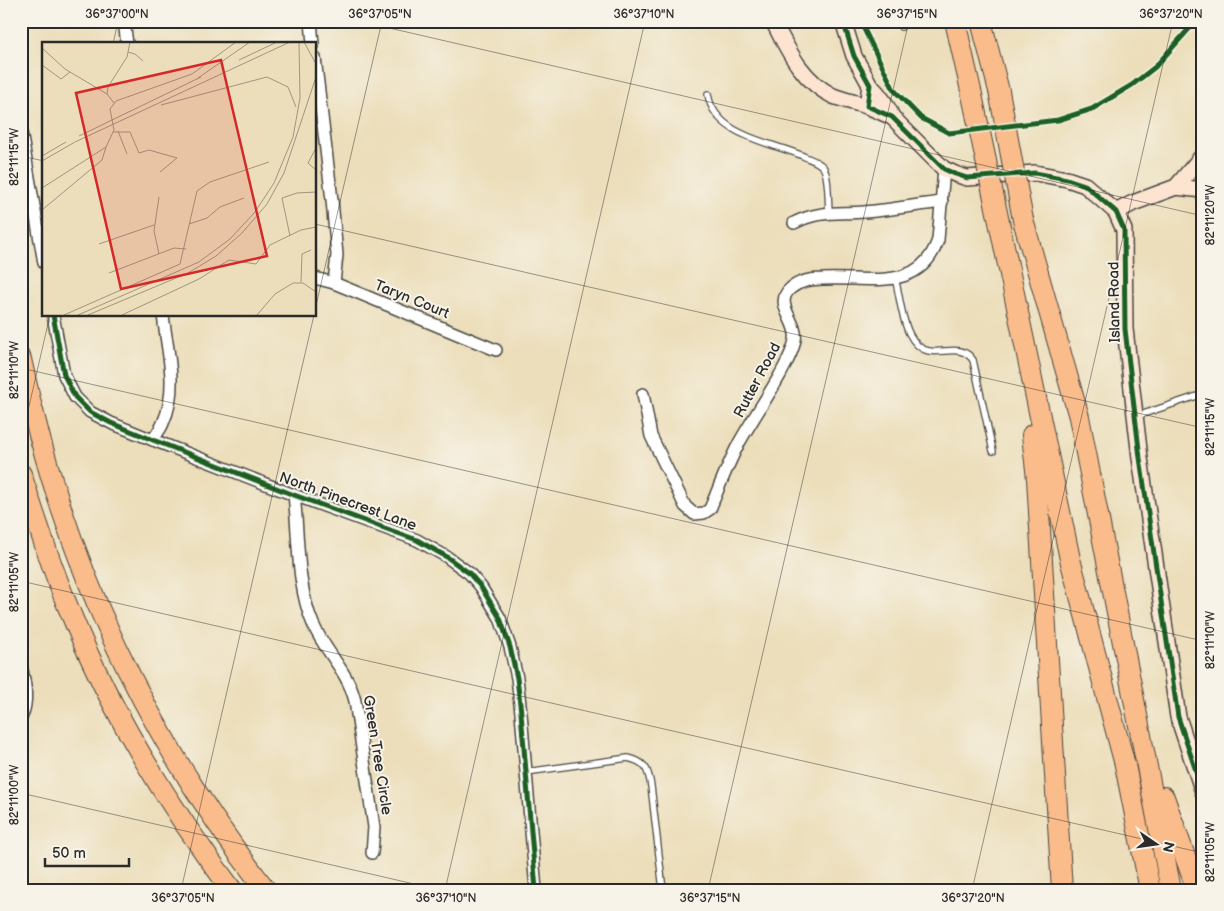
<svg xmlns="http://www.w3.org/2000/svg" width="1224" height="911" font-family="'Balsamiq Sans',sans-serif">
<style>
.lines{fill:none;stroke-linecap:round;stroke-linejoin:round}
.lane-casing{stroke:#484640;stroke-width:8}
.street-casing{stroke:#484640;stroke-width:14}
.secondary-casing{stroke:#484640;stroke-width:18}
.highway-casing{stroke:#484640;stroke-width:22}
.lane{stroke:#fff;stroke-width:5.5}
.street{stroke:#fff;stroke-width:11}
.secondary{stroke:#fde4d1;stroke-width:15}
.highway{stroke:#fabc8b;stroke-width:20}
.highway-bridge-casing{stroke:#484640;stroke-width:22;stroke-linecap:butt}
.highway-bridge{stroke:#fabc8b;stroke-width:20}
.cycleway-casing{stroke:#f7f3e8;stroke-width:8}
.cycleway{stroke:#1b5e20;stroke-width:5}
.ticks{fill:none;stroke:#2b2b2b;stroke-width:1;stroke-opacity:0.45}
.labels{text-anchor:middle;stroke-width:4;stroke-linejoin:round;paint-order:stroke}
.street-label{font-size:15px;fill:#2b2b2b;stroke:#f7f3e8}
.inset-road{fill:none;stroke:#9f9681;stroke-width:1}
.view{fill:#d62828;fill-opacity:0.15;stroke:#d62828;stroke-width:2.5}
.inset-edge{fill:none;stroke:#2b2b2b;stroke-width:2.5}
.neatline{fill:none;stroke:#2b2b2b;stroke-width:2}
.ticks-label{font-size:12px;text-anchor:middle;fill:#2b2b2b}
</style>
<rect width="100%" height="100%" fill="#f7f3e8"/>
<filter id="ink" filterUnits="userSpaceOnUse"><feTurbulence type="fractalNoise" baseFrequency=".02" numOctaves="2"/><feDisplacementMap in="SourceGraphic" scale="10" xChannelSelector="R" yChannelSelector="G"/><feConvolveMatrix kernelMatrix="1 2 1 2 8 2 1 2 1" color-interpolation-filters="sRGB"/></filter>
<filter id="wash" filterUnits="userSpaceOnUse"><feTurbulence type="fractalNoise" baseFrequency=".0096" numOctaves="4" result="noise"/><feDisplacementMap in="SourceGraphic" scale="20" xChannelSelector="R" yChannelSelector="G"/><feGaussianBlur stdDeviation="1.12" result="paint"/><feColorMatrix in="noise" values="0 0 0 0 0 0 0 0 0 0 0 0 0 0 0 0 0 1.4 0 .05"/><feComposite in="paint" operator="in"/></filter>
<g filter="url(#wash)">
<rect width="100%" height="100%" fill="#ecdeba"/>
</g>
<g filter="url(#ink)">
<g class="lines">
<g class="lane-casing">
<g id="lane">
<path d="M899,21L901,27"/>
<path d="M708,94C714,136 771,142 803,156C809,159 818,161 823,167C829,175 828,201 829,212"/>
<path d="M895,278C900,296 901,319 910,335C928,369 956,336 973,360L993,451"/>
<path d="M1137,416L1203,394"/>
<path d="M526,772L628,758C646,762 648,769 651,786L663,890"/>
</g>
</g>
<g class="street-casing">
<g id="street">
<path d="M124,21L127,44"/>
<path d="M311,21L313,44"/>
<path d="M315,58L332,200L337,255L334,283"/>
<path d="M21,132L44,263"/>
<path d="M794,223C819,210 838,214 864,212C890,210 916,205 942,202"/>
<path d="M315,278L334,283L368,297L496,350"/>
<path d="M53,315L64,375L75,397L90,412L111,423L153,440L294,495L417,540L447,557L469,573L481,587L500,618L510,647L517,678L521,713L536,890"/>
<path d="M643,394L651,436L685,506L694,514L704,513L710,509C719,487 728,464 739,443C752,420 767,398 780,375C786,364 793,352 795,340C799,322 772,304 791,288C801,280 812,279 823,279C866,276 920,294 938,240L944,169"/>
<path d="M153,440C156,434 161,429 163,423C179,389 167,350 163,315"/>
<path d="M294,495C299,537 296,584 313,624C325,652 348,671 355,701L374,827L372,853"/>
<path d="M21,666C25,682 29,702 21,718"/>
</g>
</g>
<g class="secondary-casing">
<g id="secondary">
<path d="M773,21C788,50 802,81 833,96C844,100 856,103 867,106"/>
<path d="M843,21L854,56L870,85L867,106L892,117L944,169L955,174L967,178L1035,173L1067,179L1085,185L1116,212L1124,230L1125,329L1140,458L1178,717L1203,792"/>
<path d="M870,85C880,95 887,104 892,117"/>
<path d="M1176,187L1203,190"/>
<path d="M1116,212L1133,203L1176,187L1203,155"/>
</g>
</g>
<g class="highway-casing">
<g id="highway">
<path d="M955,21L972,95"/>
<path d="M981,21L999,91"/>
<path d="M1023,220L1079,417L1171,890"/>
<path d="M999,222L1070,559L1125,765L1150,890"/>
<path d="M21,359C62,556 142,731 266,890"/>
<path d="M1032,435L1037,479L1062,890"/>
<path d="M21,474C36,519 50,564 68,607C109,709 166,803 232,890"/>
<path d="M1164,797L1197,890"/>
</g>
</g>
<use href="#lane" class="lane"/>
<use href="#street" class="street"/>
<use href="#secondary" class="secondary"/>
<use href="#highway" class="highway"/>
<g class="highway-bridge-casing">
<g id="highway-bridge">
<path d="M999,91L1023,220"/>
<path d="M972,95L999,222"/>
</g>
</g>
<use href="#highway-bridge" class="highway-bridge"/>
<g class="cycleway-casing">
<g id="cycleway">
<path d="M843,21L854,56L870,85L867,106L892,117L944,169L955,174L967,178L1035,173L1067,179L1085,185L1116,212L1124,230L1125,329L1140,458L1178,717L1203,792"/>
<path d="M860,21L894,90L921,118L949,133L1058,120L1092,109L1132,85L1155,67L1196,21"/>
<path d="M53,315L64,375L75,397L90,412L111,423L153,440L294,495L417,540L447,557L469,573L481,587L500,618L510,647L517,678L521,713L536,890"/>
</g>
</g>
<use href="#cycleway" class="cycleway"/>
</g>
</g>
<path class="ticks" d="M359,21L1203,216M113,44L118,21M21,156L44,161M315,224L1203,428M315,310L382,21M21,368L1203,641M21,441L50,315M21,581L1203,853M21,793L440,890M181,890L314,315M445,890L645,21M708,890L909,21M972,890L1173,21"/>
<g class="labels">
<g class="street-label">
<text transform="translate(412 299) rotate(22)" y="5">Taryn Court</text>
<text transform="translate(1114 302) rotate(-91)" y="5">Island Road</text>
<text transform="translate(757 380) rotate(-62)" y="5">Rutter Road</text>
<text transform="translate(348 501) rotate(20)" y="5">North Pinecrest Lane</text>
<text transform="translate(378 755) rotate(81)" y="5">Green Tree Circle</text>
</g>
</g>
<g transform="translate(42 42)">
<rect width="274" height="274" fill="#ecdeba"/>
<path class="inset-road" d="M262,0L274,22M0,6L23,27L65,52L72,61M86,10L93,12L101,19M197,18L235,0M0,23L19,37L28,30M156,36L208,0M65,52L66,45L85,15L88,0M119,63L225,35L246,45L254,65M76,89L85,112M71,90H88L97,111L107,108L135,116L118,130M37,94L159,35M274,106L266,121L274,128M0,114L24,100M0,119L33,100L248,0M0,146L64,105L72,88L68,67L74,59L150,32L194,0M117,155L112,189L117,212M0,168L60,118L64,105M147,182L165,176L178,165L202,156M248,194L240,156L255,151L274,150M57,202L112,183M67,231L132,206L144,207M259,240L260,212L269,208M22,273L138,222L155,149L168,140L227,120M36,273L157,220L188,197L213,170L232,141L251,95L258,56L257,0M46,273L146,231L174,214L200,191L225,162L242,131L274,35M80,273L157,237L187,218L214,222L228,203L259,188L274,185M215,273L233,252L251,241H261L274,250"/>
<path class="view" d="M179,18L225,214L79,247L34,51Z"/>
<rect width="274" height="274" class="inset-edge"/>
</g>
<rect width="1224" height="911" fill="none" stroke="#f7f3e8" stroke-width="55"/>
<g transform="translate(1156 844) rotate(103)" stroke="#f7f3e8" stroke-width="4" paint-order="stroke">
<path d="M0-4L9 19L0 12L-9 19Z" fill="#2b2b2b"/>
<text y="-8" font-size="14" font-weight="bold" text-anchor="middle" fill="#2b2b2b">N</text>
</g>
<path d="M45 858v8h84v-8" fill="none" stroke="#2b2b2b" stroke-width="2.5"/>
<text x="52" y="858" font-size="15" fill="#2b2b2b" stroke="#f7f3e8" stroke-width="4" paint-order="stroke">50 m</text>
<rect x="28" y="28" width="1168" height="856" class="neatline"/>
<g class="ticks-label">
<text x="117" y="18">36°37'00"N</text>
<text x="380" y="18">36°37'05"N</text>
<text x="644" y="18">36°37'10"N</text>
<text x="907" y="18">36°37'15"N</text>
<text x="1171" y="18">36°37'20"N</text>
<text transform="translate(14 157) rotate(-90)" y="4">82°11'15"W</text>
<text transform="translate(1210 215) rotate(-90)" y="4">82°11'20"W</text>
<text transform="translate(14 370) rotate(-90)" y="4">82°11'10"W</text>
<text transform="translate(1210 427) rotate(-90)" y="4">82°11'15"W</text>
<text transform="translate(14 582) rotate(-90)" y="4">82°11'05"W</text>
<text transform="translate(1210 640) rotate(-90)" y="4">82°11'10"W</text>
<text transform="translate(14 795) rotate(-90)" y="4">82°11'00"W</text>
<text transform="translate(1210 852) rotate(-90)" y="4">82°11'05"W</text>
<text x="183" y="902">36°37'05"N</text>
<text x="446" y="902">36°37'10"N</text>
<text x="710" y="902">36°37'15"N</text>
<text x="973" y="902">36°37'20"N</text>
</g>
</svg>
